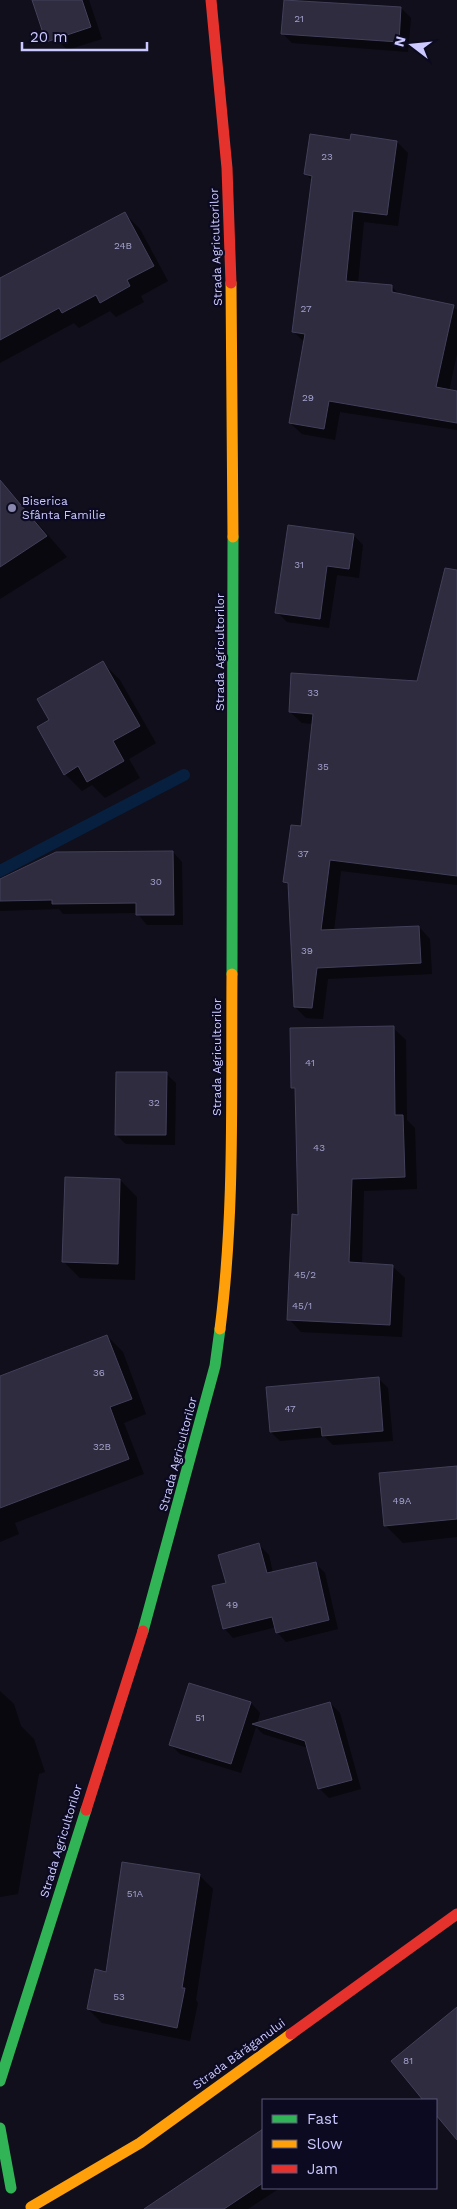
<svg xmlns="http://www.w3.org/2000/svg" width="457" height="2209" font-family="'Work Sans',sans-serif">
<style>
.shadow{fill:#0007}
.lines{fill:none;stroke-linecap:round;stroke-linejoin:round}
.stream{stroke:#07203f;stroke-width:12}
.building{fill:#2e2c3e;stroke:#42405a}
.fast{stroke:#30b455;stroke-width:11}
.slow{stroke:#ff9f0a;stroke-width:11}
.jam{stroke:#e5322d;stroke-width:11}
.poi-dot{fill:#8a88af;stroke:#0c0a20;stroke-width:2}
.labels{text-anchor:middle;stroke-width:4.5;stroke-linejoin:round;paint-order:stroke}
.number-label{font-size:10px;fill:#a4a2cf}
.street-label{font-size:12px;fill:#cbc9ff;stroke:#0c0a20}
.poi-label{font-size:12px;fill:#cbc9ff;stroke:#0c0a20;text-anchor:start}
</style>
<rect width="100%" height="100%" fill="#100f1b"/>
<g class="shadow">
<path d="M45,0H89L102,39L67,50L56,38Z"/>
<path d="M285,0L401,8L411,18L408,52L292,43L282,33Z"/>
<path d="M351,141L397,142L408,153L398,226L364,222L358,283L392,287L401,296L453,307L457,310V354L449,391L457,392V430L340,412L335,440L302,434L290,423L305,343L294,332L313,181L306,174Z"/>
<path d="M125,214L140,229L168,281L141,296L144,302L116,317L110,311L79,328L74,323L0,363V285Z"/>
<path d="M0,480L67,557L0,599Z"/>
<path d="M354,536L363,545L359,578L337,575L329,628L287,622L277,612Z"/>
<path d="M457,596V885L341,871L334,931L419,927L430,939L432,974L328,979L323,1019L306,1018L295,1007L289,887L285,882L302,827L313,724L302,723L290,712L418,682Z"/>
<path d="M103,663L120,680L156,743L129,759L140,778L105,798L92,785L82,791L65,774L51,721Z"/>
<path d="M173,852L182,862L183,925H147L137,913L63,914L59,909L0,911V880Z"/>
<path d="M393,1028L406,1040L407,1120L415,1128L417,1189L364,1191L362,1264L392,1266L405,1278L402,1337L301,1332L289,1319L299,1216L296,1091L292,1087Z"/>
<path d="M166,1074L176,1083L175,1145L126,1144L116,1135Z"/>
<path d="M120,1180L137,1197L135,1280L80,1278L63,1261Z"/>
<path d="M107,1336L123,1352L146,1414L124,1423L144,1474L15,1523L19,1534L0,1542V1377Z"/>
<path d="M379,1379L388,1388L393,1441L333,1445L325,1437L280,1441L271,1432Z"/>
<path d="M457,1468V1537L403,1543L385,1525Z"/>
<path d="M259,1545L269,1555L273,1573L315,1563L325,1573L338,1629L286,1642L277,1632L276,1627L233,1638L224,1628Z"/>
<path d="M190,1684L251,1703L260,1713L257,1724L330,1703L340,1713L361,1789L329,1798L319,1788L308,1748L263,1734L256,1727L241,1773L180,1754L170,1744Z"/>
<path d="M0,1691L14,1704L21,1726L34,1739L45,1772L39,1774L18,1894L0,1897Z"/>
<path d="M199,1875L213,1889L196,2000L198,2003L190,2041L102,2023L88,2009L107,1973Z"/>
<path d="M263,2131V2188H280L248,2209H178L168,2194Z"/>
</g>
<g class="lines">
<path class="stream" d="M0,871L184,775"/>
</g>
<g class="building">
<path d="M32,0H82L91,27L46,42Z"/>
<path d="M284,0L401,7L399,42L281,34Z"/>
<path d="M310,134L350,140L351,134L397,141L387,215L353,211L346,281L392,285V292L454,305L436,387L457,391V423L329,401L324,429L289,423L305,334L292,332L312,176L304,174Z"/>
<path d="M125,212L154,266L127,280L130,286L100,303L96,295L62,313L59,308L0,340V278Z"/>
<path d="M0,480L47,536L0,567Z"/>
<path d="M288,525L354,534L349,569L327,566L320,619L275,613Z"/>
<path d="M445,568L457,570V876L330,860L321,930L419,926L421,963L317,968L312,1008L294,1007L288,883L283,882L291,825L301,826L313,714L289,712L291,673L417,681Z"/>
<path d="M103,661L140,726L113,741L124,761L87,782L78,766L64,775L37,727L49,720L37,699Z"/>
<path d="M173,851L174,915H136V903L52,904V900L0,901V879L56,852Z"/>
<path d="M394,1026L395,1115H403L405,1177L352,1179L349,1262L393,1265L390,1325L287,1320L292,1214L298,1215L295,1088H291L290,1028Z"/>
<path d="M116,1072H167L166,1135H115Z"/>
<path d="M65,1177L120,1179L118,1264L62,1262Z"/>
<path d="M107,1335L132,1399L110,1407L129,1459L0,1508V1376Z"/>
<path d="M379,1377L383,1431L322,1436L321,1427L270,1432L266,1387Z"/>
<path d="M457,1466V1519L384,1526L379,1473Z"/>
<path d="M259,1543L267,1573L316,1562L329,1620L276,1633L272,1617L223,1629L212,1586L226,1583L218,1555Z"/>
<path d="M189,1683L251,1702L231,1764L169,1745Z"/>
<path d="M330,1702L352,1780L318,1789L305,1741L252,1724Z"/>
<path d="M122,1862L200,1874L182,1988H185L177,2028L87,2009L95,1969L106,1972Z"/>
<path d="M457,2007V2140L436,2115V2100H423L391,2061Z"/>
<path d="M263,2129V2183L224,2209H144Z"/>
</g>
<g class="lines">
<g class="fast">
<path d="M232,974L233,537"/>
<path d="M143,1631L215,1366L220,1329"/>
<path d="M0,2081L86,1810"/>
<path d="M0,2128L11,2188"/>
</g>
<g class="slow">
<path d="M231,283L233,537"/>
<path d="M220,1329C235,1212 231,1092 232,974"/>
<path d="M31,2207L140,2143L291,2034"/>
</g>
<g class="jam">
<path d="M211,0L227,168L231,283"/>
<path d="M86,1810L143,1631"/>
<path d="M291,2034L457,1914"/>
</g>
</g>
<circle class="poi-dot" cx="12" cy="508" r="5"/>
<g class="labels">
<g class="number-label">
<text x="299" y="22">21</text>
<text x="327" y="160">23</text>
<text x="123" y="249">24B</text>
<text x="306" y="312">27</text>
<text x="308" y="401">29</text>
<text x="299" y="568">31</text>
<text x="313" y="696">33</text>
<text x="323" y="770">35</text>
<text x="303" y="857">37</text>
<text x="156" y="885">30</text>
<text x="307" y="954">39</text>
<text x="310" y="1066">41</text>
<text x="154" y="1106">32</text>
<text x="319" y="1151">43</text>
<text x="305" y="1278">45/2</text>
<text x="302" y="1309">45/1</text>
<text x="99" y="1376">36</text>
<text x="290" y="1412">47</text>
<text x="102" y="1450">32B</text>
<text x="402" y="1504">49A</text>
<text x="232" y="1608">49</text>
<text x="200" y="1721">51</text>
<text x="135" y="1897">51A</text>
<text x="119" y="2000">53</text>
<text x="408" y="2064">81</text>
</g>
<g class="street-label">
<text transform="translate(216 247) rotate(-92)" y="4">Strada Agricultorilor</text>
<text transform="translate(220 652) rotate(-90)" y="4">Strada Agricultorilor</text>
<text transform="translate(217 1057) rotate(-90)" y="4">Strada Agricultorilor</text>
<text transform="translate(178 1454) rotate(-75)" y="4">Strada Agricultorilor</text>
<text transform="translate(61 1841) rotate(-73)" y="4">Strada Agricultorilor</text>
<text transform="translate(239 2054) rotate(-36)" y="4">Strada Bărăganului</text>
</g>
<g class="poi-label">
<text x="22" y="505">Biserica<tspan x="22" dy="14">Sfânta Familie</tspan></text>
</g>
</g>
<rect x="262" y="2099" width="175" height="90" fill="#0c0a20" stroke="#585679"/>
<rect x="272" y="2115" width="25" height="8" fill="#30b455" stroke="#585679"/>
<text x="307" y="2124" font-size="15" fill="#cbc9ff">Fast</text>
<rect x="272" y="2140" width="25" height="8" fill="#ff9f0a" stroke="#585679"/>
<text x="307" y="2149" font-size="15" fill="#cbc9ff">Slow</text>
<rect x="272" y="2165" width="25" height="8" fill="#e5322d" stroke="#585679"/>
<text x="307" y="2174" font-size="15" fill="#cbc9ff">Jam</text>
<g transform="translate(412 45) rotate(286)" stroke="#0c0a20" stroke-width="4" paint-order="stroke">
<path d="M0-4L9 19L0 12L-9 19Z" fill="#cbc9ff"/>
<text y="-8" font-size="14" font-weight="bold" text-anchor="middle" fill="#cbc9ff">N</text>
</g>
<path d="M22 42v8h125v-8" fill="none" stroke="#cbc9ff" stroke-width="2.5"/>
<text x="30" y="42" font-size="15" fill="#cbc9ff" stroke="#0c0a20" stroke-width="4" paint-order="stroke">20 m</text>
</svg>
